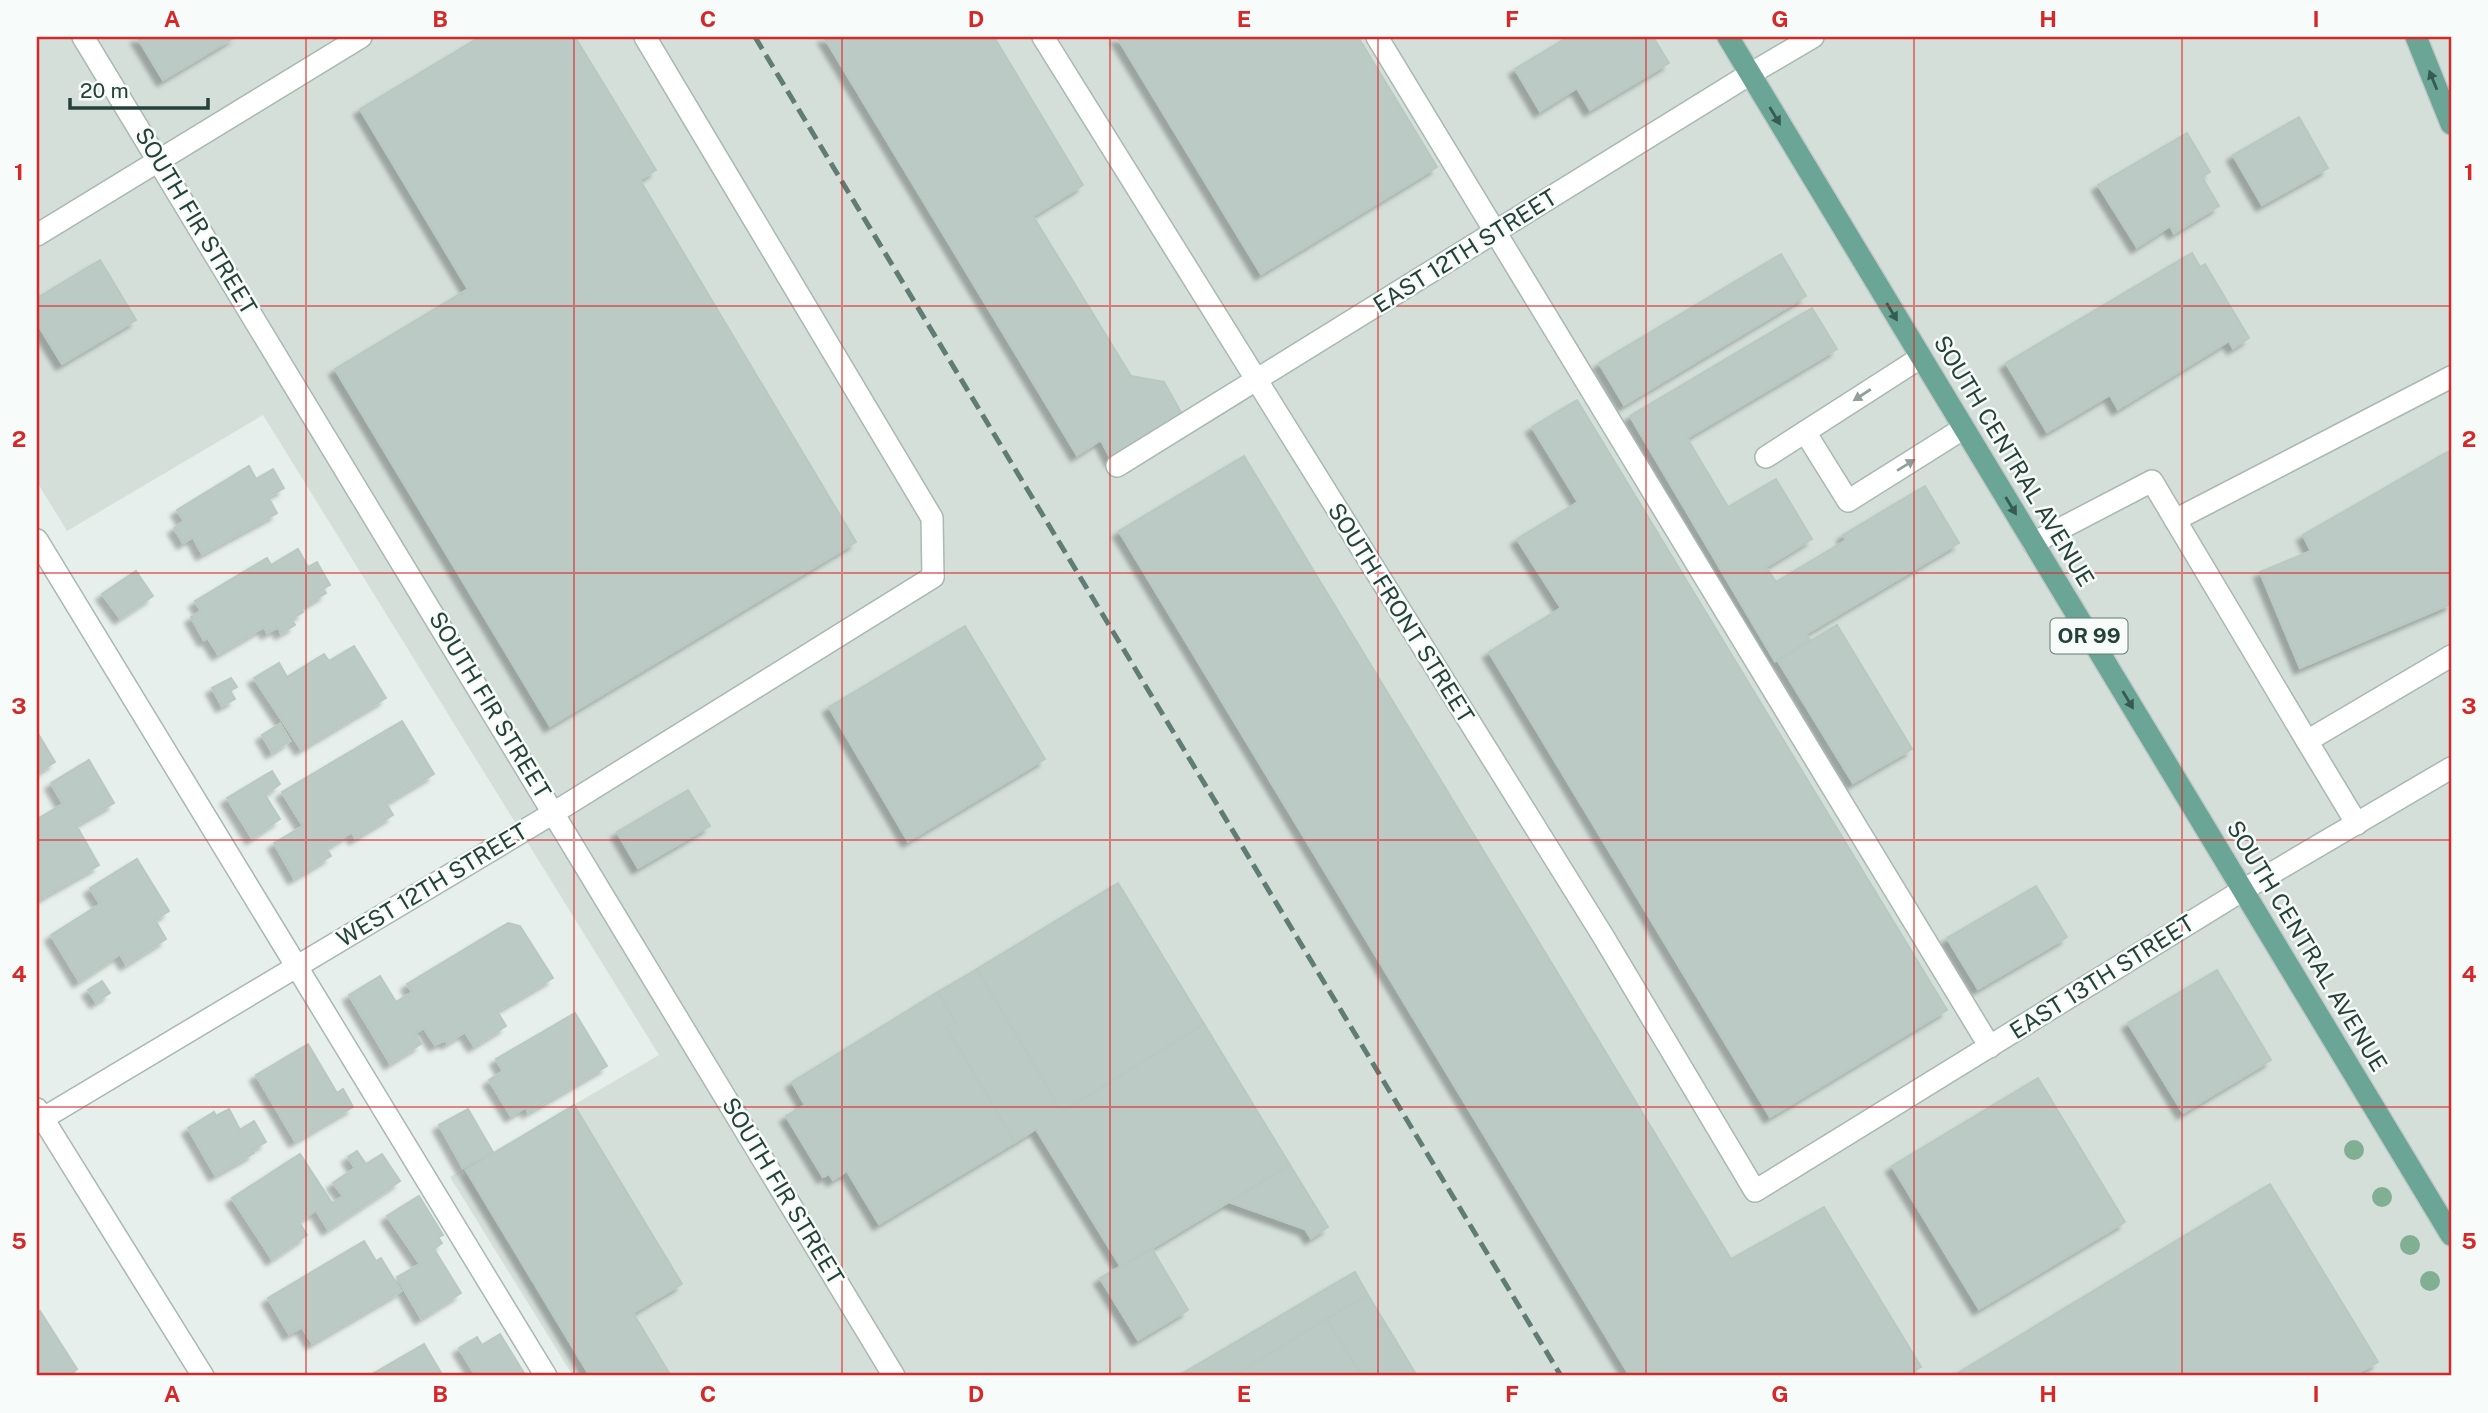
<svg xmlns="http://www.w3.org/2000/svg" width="2488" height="1413" font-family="'Public Sans',sans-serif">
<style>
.built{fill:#d4dfda}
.building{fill:#bbcac4;stroke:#b8c9c2;stroke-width:2;filter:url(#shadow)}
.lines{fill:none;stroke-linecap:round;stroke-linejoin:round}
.lane-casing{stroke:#a8b8b2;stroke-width:24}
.street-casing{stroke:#a8b8b2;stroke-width:24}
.secondary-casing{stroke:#a4bbb3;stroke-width:24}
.primary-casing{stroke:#c2cac8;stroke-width:24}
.lane{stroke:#fff;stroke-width:21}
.street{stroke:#fff;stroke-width:21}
.secondary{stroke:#fff;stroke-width:21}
.primary{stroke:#6aa596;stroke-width:21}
.rail{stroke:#5f7d75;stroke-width:5;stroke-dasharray:14 7;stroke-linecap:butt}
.tree{fill:#80af93}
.oneway{fill:#365b51}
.oneway2{fill:#92a09c}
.grid{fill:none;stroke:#d62828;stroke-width:2;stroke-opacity:0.55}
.labels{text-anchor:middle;stroke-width:5;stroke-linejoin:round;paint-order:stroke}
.shield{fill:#f7fbf9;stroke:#637a73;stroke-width:2}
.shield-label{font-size:21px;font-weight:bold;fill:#24423a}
.street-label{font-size:23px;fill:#24423a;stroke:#f7fbf9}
.neatline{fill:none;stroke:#d62828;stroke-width:2.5}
.grid-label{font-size:23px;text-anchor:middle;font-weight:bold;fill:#d62828}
</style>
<defs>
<filter id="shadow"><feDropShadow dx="-6" dy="6" stdDeviation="2" flood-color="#0004"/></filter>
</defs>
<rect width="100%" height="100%" fill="#e6efeb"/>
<path class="built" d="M37,37H2451V1376H573L450,1177L659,1055L263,415L67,531L37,482Z"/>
<g class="building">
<path d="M137,37H235L163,80Z"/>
<path d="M480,37H575L656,170L640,180L856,542L550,726L335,369L468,289L360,109Z"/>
<path d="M824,37H994L1083,185L1033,216L1131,376L1164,382L1184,418L1112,461L1101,440L1077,455Z"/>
<path d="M1117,37H1358L1437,167L1261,274Z"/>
<path d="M1568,37H1653L1669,63L1590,110L1577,88L1540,111L1515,69Z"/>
<path d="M2299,117L2328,168L2262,205L2233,155Z"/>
<path d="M2187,133L2210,172L2202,177L2219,206L2174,233L2170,226L2137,247L2098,185Z"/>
<path d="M2192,253L2200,267L2205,264L2249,338L2233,348L2229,341L2118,409L2110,395L2047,432L2006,363Z"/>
<path d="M1781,254L1806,296L1624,405L1599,363Z"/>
<path d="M100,260L136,320L62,364L37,323V298Z"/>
<path d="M1812,308L1837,349L1687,438L1728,507L1776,479L1812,539L1766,567L1776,582L1846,540L1843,535L1925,486L1959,543L1806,634L1810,640L1775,661L1630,416Z"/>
<path d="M1577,400L1947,1010L1770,1117L1489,652L1561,608L1517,539L1578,502L1532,427Z"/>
<path d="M2451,450V604L2300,668L2260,572L2311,551L2303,535Z"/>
<path d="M1244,456L1731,1259L1824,1207L1921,1367L1905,1376H1630L1119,531Z"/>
<path d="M249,466L256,479L273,469L284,488L268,497L277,513L202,554L193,537L183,543L174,528L184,521L177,510Z"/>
<path d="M298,549L308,567L317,562L330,585L323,589L326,593L301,608L303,612L291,619L295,625L281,633L278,627L267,633L264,627L218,654L208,638L204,640L191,617L201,611L195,601L267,558L271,565Z"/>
<path d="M136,571L153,596L120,618L102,594Z"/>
<path d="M1837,625L1912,749L1853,783L1778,661Z"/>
<path d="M965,626L1045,759L908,841L829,707Z"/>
<path d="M354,646L386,698L301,749L254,678L279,663L287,677L324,654L329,661Z"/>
<path d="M231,678L237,687L230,691L235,699L222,706L212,688Z"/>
<path d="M402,721L434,774L386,803L393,815L355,838L352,832L326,848L331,856L294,878L274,843L303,826L282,792Z"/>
<path d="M280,724L290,741L272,752L262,735Z"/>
<path d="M37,732L55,762L37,773Z"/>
<path d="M89,760L114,803L76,825L99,865L37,900V819L63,804L51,783Z"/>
<path d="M272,771L280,784L265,795L280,819L252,838L227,798Z"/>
<path d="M688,790L710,826L638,868L617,832Z"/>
<path d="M137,859L169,911L155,920L166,939L126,964L120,954L79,981L51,935L100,904L90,888Z"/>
<path d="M1118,883L1204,1024L1062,1112L977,969Z"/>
<path d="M2036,886L2067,937L1978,989L1947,938Z"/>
<path d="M508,923L520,926L553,978L497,1011L506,1026L474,1046L465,1032L447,1043L445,1040L435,1045L424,1028L415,1033L421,1044L390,1063L349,995L380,976L396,1002L412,992L407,984Z"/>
<path d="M977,969L1062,1112L1204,1024L1290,1165L1121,1267L1036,1129L1015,1142L946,1027L955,1022L938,992Z"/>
<path d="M2217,970L2271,1060L2183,1113L2128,1023Z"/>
<path d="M102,981L110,993L96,1002L88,990Z"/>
<path d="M938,992L955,1022L946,1027L1015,1142L879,1224L847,1171L833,1180L829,1174L823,1177L786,1116L805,1105L792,1082Z"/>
<path d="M575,1013L607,1066L528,1112L526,1107L511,1116L489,1080L503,1071L496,1059Z"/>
<path d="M308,1044L337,1093L343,1089L353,1107L295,1141L256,1075Z"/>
<path d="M2038,1078L2125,1222L1979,1309L1892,1166Z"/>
<path d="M574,1105L682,1284L633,1313L671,1376H590L466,1170Z"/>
<path d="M229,1109L240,1130L254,1121L266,1142L252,1150L254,1153L215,1175L188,1128L214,1112L216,1116Z"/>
<path d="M468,1109L493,1152L463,1168L439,1125Z"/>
<path d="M357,1151L366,1164L382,1154L400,1181L328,1229L316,1210L299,1222L307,1235L272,1259L232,1198L300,1154L332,1203L343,1196L333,1183L355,1168L348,1157Z"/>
<path d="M1290,1165L1328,1227L1311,1238L1305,1229L1229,1202Z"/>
<path d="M2270,1184L2378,1362L2353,1376H1953Z"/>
<path d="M419,1196L443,1235L438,1237L442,1243L434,1249L461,1293L421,1318L397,1277L420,1264L387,1216Z"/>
<path d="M364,1241L376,1261L381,1258L401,1291L312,1343L302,1327L289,1334L268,1298Z"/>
<path d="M1152,1249L1188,1310L1138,1340L1100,1278Z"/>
<path d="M1355,1272L1368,1295L1234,1376H1178Z"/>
<path d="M1368,1295L1396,1341L1417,1376H1362L1326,1319Z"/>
<path d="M40,1311L77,1369L69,1376H37V1313Z"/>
<path d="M1326,1319L1362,1376H1234Z"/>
<path d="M500,1334L524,1373L518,1376H476L459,1348L477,1337L482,1345Z"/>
<path d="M424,1344L443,1376H369Z"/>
</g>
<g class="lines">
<g class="lane-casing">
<g id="lane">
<path d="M645,37L932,518L933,577"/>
<path d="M1377,37L1990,1047"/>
<path d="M1805,432L1848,501L1964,428"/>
<path d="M1766,457L1920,358"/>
<path d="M2175,520L2451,377"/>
<path d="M37,540L546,1376"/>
<path d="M2033,543L2152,481L2307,741L2451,656"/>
<path d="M2307,741L2357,824"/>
</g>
</g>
<g class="street-casing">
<g id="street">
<path d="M83,37L894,1376"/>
<path d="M1043,37L1603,936L1755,1191L2243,890L2451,768"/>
<path d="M37,235L361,37"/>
<path d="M1117,466L1750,74"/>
<path d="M37,1109L203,1376"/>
<path d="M37,1122L555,812L933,577"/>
</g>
</g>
<g class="secondary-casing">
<path id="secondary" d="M1750,74L1813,37"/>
</g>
<g class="primary-casing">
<g id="primary">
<path d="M1728,37L2451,1235"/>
<path d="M2416,37L2451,124"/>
</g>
</g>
<use href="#lane" class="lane"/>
<use href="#street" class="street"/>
<use href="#secondary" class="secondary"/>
<use href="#primary" class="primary"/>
<path class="rail" d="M755,37L1561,1376"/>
</g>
<g class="tree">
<circle cx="2354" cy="1150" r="10"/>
<circle cx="2382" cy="1197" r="10"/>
<circle cx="2410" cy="1245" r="10"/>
<circle cx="2430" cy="1281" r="10"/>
</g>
<defs><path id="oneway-solid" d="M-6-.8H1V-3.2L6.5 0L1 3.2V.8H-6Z" transform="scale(1.75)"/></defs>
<g class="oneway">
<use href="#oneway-solid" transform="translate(2433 80) rotate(-112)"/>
<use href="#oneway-solid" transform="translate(1775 116) rotate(59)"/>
<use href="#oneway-solid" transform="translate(1892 312) rotate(59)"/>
<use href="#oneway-solid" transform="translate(2011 506) rotate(59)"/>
<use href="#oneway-solid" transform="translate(2128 700) rotate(59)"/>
</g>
<g class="oneway2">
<use href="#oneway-solid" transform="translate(1862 395) rotate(147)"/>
<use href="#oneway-solid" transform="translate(1906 465) rotate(-32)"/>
</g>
<path class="grid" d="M306,37V1376M574,37V1376M842,37V1376M1110,37V1376M1378,37V1376M1646,37V1376M1914,37V1376M2182,37V1376M37,306H2451M37,573H2451M37,840H2451M37,1107H2451"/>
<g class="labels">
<rect class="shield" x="2050.5" y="618.5" width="77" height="35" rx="5"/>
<g class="shield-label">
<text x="2089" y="643">OR 99</text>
</g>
<g class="street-label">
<text transform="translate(196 221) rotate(59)" y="8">SOUTH FIR STREET</text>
<text transform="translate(1465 251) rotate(-32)" y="8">EAST 12TH STREET</text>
<text transform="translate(2014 461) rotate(59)" y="8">SOUTH CENTRAL AVENUE</text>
<text transform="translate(1401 613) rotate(58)" y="8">SOUTH FRONT STREET</text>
<text transform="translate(490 705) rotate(59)" y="8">SOUTH FIR STREET</text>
<text transform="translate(432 885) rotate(-31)" y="8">WEST 12TH STREET</text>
<text transform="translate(2307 946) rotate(59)" y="8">SOUTH CENTRAL AVENUE</text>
<text transform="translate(2102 977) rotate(-32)" y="8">EAST 13TH STREET</text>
<text transform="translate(783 1191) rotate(59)" y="8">SOUTH FIR STREET</text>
</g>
</g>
<rect width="2488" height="1413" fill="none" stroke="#f7fbf9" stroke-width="77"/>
<path d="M70 98v10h138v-10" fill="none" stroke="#24423a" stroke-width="3.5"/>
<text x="80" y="98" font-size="21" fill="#24423a" stroke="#f7fbf9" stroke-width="5" paint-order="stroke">20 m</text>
<rect x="38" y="38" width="2412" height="1336" class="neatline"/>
<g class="grid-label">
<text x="172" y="27">A</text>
<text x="440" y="27">B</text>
<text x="708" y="27">C</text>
<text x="976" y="27">D</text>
<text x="1244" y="27">E</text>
<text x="1512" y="27">F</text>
<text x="1780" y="27">G</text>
<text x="2048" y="27">H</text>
<text x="2316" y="27">I</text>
<text x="19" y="180">1</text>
<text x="2469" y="180">1</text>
<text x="19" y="447">2</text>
<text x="2469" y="447">2</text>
<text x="19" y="714">3</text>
<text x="2469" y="714">3</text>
<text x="19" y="982">4</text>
<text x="2469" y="982">4</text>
<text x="19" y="1249">5</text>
<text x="2469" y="1249">5</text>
<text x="172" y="1402">A</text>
<text x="440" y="1402">B</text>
<text x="708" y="1402">C</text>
<text x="976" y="1402">D</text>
<text x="1244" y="1402">E</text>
<text x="1512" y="1402">F</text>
<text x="1780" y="1402">G</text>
<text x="2048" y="1402">H</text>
<text x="2316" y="1402">I</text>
</g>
</svg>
